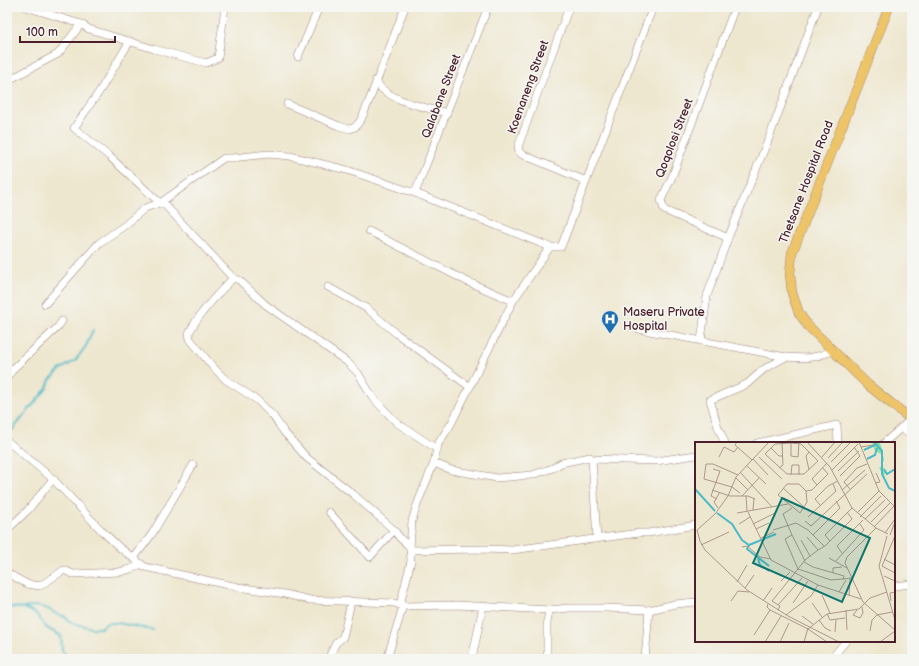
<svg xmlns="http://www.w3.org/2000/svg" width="919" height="666" font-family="'Balsamiq Sans',sans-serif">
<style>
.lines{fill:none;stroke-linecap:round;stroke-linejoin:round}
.stream{stroke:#4dbac8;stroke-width:2}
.minor-casing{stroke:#9c837d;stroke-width:8}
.major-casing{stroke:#9c837d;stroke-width:10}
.minor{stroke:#fff;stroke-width:7}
.major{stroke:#eec469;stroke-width:9}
.labels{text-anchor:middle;stroke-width:3;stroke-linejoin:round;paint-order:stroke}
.street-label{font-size:12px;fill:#4a1f2b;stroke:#f6f6f2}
.poi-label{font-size:12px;fill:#4a1f2b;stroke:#f6f6f2;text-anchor:start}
.inset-river{fill:none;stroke:#4dbac8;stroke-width:2}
.inset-road{fill:none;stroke:#ac978d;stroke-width:1}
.view{fill:#0f766e;fill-opacity:0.15;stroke:#0f766e;stroke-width:2}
.inset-edge{fill:none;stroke:#4a1f2b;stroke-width:2}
</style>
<rect width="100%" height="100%" fill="#f6f6f2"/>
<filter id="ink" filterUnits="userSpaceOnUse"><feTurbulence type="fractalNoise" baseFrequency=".025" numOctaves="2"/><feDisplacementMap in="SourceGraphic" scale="8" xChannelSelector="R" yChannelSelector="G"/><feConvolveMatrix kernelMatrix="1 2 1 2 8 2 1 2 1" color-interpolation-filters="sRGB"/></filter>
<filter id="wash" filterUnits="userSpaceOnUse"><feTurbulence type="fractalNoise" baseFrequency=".012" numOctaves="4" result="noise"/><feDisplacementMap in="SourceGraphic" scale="16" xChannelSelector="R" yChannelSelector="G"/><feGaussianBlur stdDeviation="0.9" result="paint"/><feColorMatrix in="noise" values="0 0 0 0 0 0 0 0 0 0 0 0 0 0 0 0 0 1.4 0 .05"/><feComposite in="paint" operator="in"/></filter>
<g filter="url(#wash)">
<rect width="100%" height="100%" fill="#eee7cf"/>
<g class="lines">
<g class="stream">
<path d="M7,432L12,430L47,388L50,380L61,369L75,361L86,346L93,330"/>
<path d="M7,607L24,608L35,606L46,608L58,615L64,616L72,623L92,628H101L107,623H118L153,630"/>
<path d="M25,609C43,615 36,618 47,628C50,631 55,631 61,636L62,650L67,657L74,659"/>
</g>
</g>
</g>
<g filter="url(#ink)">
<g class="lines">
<g class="minor-casing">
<g id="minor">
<path d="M26,7L81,24L89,29L154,49L206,63L218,58L225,7"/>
<path d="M569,7L518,147L519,151L521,154L586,181"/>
<path d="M130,41L99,92L74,128L110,157L160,203L165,205L233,278C217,295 200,312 189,333L190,339L212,366L226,380L257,400L273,416L284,432L307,458L353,494L394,530L400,538L410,547"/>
<path d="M298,57L319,7"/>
<path d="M376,80C383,100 427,108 447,113"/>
<path d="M7,81L58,54L81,24"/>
<path d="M287,104L339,126L350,129L355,127L361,120L371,96L405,7"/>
<path d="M415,193L488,7"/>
<path d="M369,231L466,281L513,301L451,424L438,444L434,463L418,502L412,521L410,547L411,561L400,605"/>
<path d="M728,238L664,210L661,200L672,177L735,7"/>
<path d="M233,278L239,280L266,305L347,362L358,373L373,398L397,423L437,449"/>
<path d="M328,287L366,308L397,334L470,387"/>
<path d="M513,301L550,247H561L653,7"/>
<path d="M45,304L99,243L124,226L145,208L160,203L224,158H232L268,154L290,156L347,170L415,193L550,247"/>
<path d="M639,329L786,357C807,359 813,358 833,351"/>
<path d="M701,341L707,296L728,238L769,138L818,7"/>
<path d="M7,377L15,367L58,327L62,321"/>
<path d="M901,428L912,437"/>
<path d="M7,441L53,479L102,531L119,547L145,567L238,587L285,594L310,600L394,603L403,606L457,605L549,610L569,608H606L649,610L675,604L696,602"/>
<path d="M725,443L718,427L710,400L747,384L764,369L786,357"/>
<path d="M757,443L837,425L838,443"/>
<path d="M884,443L911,419"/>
<path d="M592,459L597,539"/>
<path d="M434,463L451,470L497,478L532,475L553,468L561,463L590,457L592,459L656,461L696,455"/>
<path d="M329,512L370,557L394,530"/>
<path d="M7,530L28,510L53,479"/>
<path d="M410,550L485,549L512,550L639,533H648L696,525"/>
<path d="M134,558L152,534L193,465"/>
<path d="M7,573L27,584L40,586L64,570L73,574L119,572L131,569L141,564"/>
<path d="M894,586L912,584"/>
<path d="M328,659L336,643L343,637L351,602"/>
<path d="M387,659L403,606"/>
<path d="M472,659L483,606"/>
<path d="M547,659V623L549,610"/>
<path d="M645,659L649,610"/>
<path d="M831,659L845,642"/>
</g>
</g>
<g class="major-casing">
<path id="major" d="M889,7L792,253L790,274L792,293L799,313L808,326L868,385L912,420"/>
</g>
<use href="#minor" class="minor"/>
<use href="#major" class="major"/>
</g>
</g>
<defs>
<g id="hospital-pin" transform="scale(0.9)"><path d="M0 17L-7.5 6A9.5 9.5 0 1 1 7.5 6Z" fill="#1f6fb2" stroke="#f6f6f2"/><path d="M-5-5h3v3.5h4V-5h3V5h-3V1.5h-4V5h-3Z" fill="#fff"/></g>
</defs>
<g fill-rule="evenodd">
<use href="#hospital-pin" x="610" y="319"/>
</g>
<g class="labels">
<g class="street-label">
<text transform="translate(528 87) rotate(-70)" y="4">Koenaneng Street</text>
<text transform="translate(441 96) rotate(-69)" y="4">Qalabane Street</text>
<text transform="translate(674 138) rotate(-69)" y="4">Qoqolosi Street</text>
<text transform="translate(806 182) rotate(-69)" y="4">Thetsane Hospital Road</text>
</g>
<g class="poi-label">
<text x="623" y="316">Maseru Private<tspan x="623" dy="14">Hospital</tspan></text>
</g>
</g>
<g transform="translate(695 442)">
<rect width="200" height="200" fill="#eee7cf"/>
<path d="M177,0L185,1L187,7L189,18L187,22L190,30L194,31L189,32L190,36L184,26L187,24L186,12L180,9Z" fill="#8be1a4"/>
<path class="inset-river" d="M179,0L187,9V32L194,46L200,49M169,8L180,3M172,17L180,13L182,6M189,27L192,32L200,27M0,47L20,69M22,71L37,82L47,98L54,103L81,92M54,103L52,107L74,124M63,117L65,123L74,129"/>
<path class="inset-road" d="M42,0L40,3L57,18M74,0L41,35L33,54L20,72L2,88L5,99L10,108L52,148L93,174L144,200M112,0L135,25L157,66L181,86M164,0L184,49L199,64M96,1L106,2L123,19L109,32H92L70,12L80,2ZM96,1V14L103,15L104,1M166,5L178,3M76,6L84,14H87M24,15L29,5L39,10L43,5M64,15L87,37M127,15L140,0M133,16L148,0M58,17L73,33M136,20L156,0M52,24L71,42M84,26L88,23L87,1M18,27L25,29L16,54L22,57M114,28L111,14L114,10M137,28L163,2M143,29L164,9M45,30L77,65M43,33L18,22H11L9,37L37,45L45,51M96,33L97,23H104V33M145,34L165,14L159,5M41,36L53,48M180,41L185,40L181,31M92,42H104L111,49L112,60L105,71L83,53ZM122,43L117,37L132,21M88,46L109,65M155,47L149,40L162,26L172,22M17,48L35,54H53L60,57M147,48L170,28M111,49L117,48L133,32L128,26M47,54L64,36M51,54L52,69M125,63L120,57L133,44L143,39M23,66L19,60L25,50M97,66L88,72L97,93L90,97L103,127M58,68L59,56M53,70L76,118L123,143L166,157M163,70L184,49M42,71L93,62M113,75L141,49L138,42M165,75L186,54M170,77L190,58M110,79L116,84L172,32M176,80L195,61M44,82L55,75M58,82L80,71M179,85L200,63M61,87L74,81M78,88L101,81L113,88L129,104M190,91L200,77M193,92L181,86L152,115L150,121L168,160L200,188M97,93L110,119M118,93L145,66L141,59M195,93L200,80M192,94L184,124L200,178M200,94L187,124L200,131M66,96L79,90M106,98L115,114M135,99L130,93L157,66M6,103L34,90M47,105L52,104L65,115L76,117M123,108L130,104L157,77L152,70M147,111L142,104L168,78M134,116L152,126M189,117L200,123M109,120L118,125L149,134L148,138M140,120L169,88L165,82M103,127L136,138L157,136M138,131V126L147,125M99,132L110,118L123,108L112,95M189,134L200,139M86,139L95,130M42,140L52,123M50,146L59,133M144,150L151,138M127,153L135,171M154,154L155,137M36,159L43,149L54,150M68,159L77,146M196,159L195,151L200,150M98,161L113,139M117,161L127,175M73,162L72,165L75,168L113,187L132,200M83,163L107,136M83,168L85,164L77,159L99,132M151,168L152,188M162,168L158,173L165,176L168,171L167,165M132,172L135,178L150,176M91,173L116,154L123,143M107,174L118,182M124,178L130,186L136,189M113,187L132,172L164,167L175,156L192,150M175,189L177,178L182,173L197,170M140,190L141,178M59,193L75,168M70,200L86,174M85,200L94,181M109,200L113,186M185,200L200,189"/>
<path class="view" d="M87,56L175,96L147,160L58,121Z"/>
<rect width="200" height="200" class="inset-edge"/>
</g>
<rect width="919" height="666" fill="none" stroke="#f6f6f2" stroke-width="24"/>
<path d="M20 36v6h95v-6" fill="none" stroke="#4a1f2b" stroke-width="2"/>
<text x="26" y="36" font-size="12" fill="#4a1f2b" stroke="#f6f6f2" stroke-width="3" paint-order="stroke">100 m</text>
</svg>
